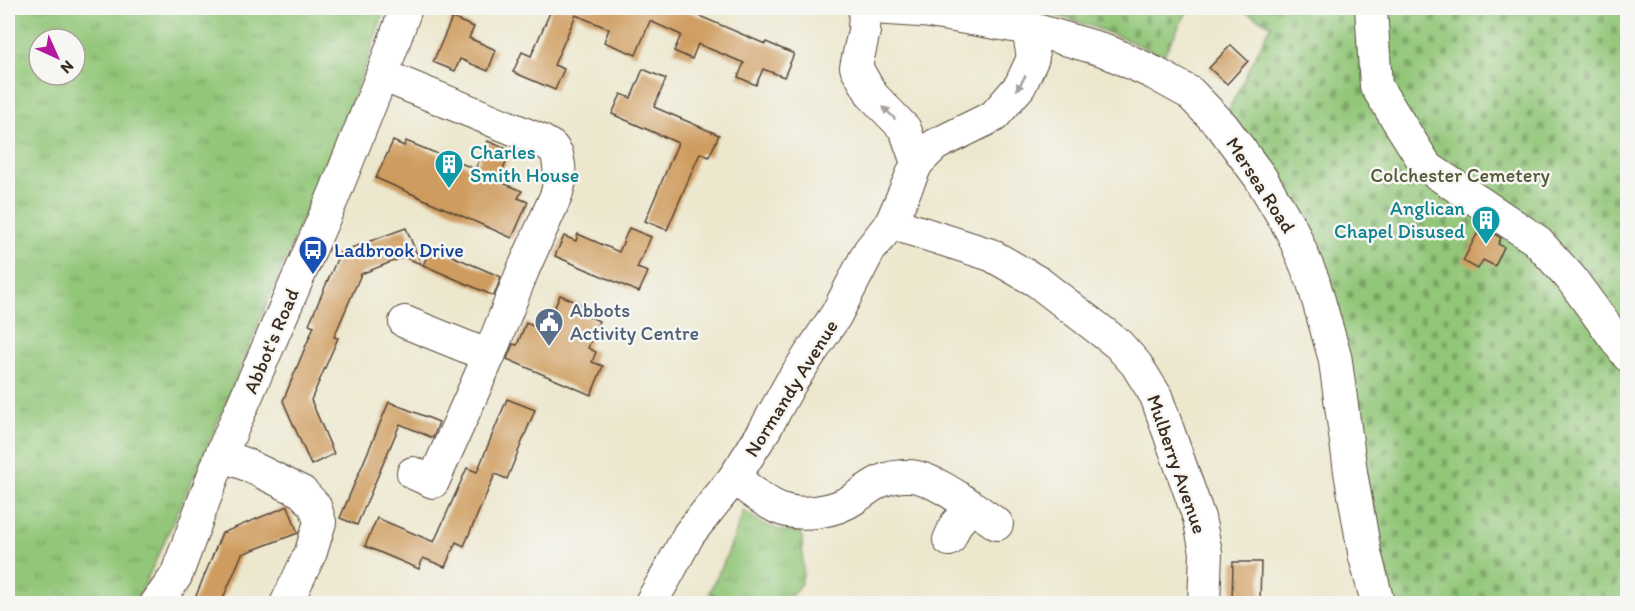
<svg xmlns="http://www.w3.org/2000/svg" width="1635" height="611" font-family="Itim,sans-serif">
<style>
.grass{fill:url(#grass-tufts);stroke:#66784b;stroke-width:1.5;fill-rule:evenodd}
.cemetery{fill:url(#cemetery-stones);stroke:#66784b;stroke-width:1.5}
.building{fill:#cf9c5e}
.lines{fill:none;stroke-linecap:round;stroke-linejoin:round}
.minor-casing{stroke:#564638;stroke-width:34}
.major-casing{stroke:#564638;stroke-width:35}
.minor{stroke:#fff;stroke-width:32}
.major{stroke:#fff;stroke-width:33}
.oneway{fill:#a79f9a}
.labels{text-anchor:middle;stroke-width:5;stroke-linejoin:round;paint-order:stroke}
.culture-label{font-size:20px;fill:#0d838f;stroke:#f6f6f2;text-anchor:start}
.park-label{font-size:20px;fill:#555939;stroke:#f6f6f2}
.street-label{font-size:20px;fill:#3b2a1e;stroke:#f6f6f2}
.transit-label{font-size:20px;fill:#164399;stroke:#f6f6f2;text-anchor:start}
.service-label{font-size:20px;fill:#4e5e75;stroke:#f6f6f2;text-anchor:start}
</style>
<defs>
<pattern id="grass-tufts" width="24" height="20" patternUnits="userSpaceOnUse" patternTransform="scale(1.5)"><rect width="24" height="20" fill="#92c678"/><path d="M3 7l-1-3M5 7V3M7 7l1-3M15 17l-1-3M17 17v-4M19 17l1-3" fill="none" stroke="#78a162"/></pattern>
<pattern id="cemetery-stones" width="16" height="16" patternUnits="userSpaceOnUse" patternTransform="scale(1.5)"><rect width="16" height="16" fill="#92c678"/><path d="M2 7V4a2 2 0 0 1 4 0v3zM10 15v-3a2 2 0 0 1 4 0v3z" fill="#78a162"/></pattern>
</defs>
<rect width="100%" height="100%" fill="#f6f6f2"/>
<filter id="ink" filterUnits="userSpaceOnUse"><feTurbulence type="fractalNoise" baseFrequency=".0167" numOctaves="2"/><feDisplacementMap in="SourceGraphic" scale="12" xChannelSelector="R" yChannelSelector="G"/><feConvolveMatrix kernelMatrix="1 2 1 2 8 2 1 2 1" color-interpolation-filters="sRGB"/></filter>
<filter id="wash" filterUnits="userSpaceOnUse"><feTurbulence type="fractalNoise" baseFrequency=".008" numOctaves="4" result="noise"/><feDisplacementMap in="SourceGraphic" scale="24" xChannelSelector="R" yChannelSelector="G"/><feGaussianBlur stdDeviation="1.35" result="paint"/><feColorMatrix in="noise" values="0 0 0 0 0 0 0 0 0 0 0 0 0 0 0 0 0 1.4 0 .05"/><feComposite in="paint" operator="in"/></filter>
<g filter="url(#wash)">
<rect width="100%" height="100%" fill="#ece7cd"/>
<g class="grass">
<path d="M8,8H385L366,66L211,438L165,540L143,588L133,603H8ZM39,39H75V75H39Z"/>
<path d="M744,511C767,528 772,530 802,533L803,575L800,585L785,603H729L709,593L725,560Z"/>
</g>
<g class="cemetery">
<path d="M1024,8H1189L1163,56C1116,34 1074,18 1024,8Z"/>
<path d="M1238,8H1627V603H1392L1385,583L1363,454L1351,364L1227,113L1271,25Z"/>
</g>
<g id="blocks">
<g class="building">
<path d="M552,8H681L765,44L766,42L794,54L784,77L763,69L756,85L738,77L744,63L698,44L692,59L674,51L681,35L650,21L636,55L604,42L609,29L576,15L554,65L564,69L555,90L513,72L522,52L531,56Z"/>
<path d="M452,18L474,27L469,38L496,50L488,71L460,59L455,71L433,62Z"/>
<path d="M1231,45L1248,61L1227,84L1209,68Z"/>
<path d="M643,69L666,79L654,107L719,135L709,157L700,153L667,230L645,221L678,143L612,114L621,94L631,98Z"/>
<path d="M393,141L404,146L406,141L475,169L488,141L511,151L498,181L522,191L518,198L528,202L512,238L376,178Z"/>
<path d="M406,228L421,264L404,257L361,274L334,337L338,338L311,400L334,454L311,465L283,401L314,326L309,324L340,252Z"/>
<path d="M629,228L651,237L637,268L648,272L639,292L555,256L564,236L576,241L578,234L619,252Z"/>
<path d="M1487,229L1501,238L1498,244L1504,247L1495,266L1483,260L1478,269L1463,261L1477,234L1483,237Z"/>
<path d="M431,247L501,277L494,296L423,265Z"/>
<path d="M560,295L593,310L590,317L599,321L588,348L596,352L592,362L603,366L591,395L507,359L513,344L517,345L526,323L545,331Z"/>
<path d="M507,399L535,410L507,479L495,474L464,546L456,542L445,567L423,558L419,569L365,546L377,518L434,542L467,468L477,472Z"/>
<path d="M389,402L439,422L433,438L400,424L357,525L340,518Z"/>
<path d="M288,506L298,533L242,554L221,603H193L222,533Z"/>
<path d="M1233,562H1261L1260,603L1232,602Z"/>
</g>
</g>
</g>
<g filter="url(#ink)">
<use href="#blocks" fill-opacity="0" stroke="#564638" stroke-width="1.5"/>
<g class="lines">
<g class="minor-casing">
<g id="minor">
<path d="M865,8L864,31L856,67L872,95L905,129L917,163"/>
<path d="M1371,8L1376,86L1427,167L1536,240L1570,277L1628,356"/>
<path d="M382,75L540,140L552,147L557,154L559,165L560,181L556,196L523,270L489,356L433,482L413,473"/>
<path d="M891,223L991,255L1038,282L1118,344L1136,364L1156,396L1199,518L1206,552L1204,604"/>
<path d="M405,322L489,356"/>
<path d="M221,455L245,464L302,492L315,506L320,522L311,552L286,604"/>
<path d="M734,478C748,488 761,500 776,507C799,518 835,512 855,498C873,485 885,475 909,476C933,476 976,510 997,524"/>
<path d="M949,540L956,524L971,507"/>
<path d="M156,604L176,576L221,455L334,195L382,75L406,8"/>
<path d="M650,604L667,575L689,534L734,478L764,431L790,384L836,315L869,251L891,223L917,163L935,145L994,116L1020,86L1033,58L1028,28"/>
</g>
</g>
<g class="major-casing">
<path id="major" d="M881,8L927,11L1028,28L1104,50L1154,73L1190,93L1223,127L1260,177L1292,231L1313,281L1335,358L1351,475L1365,555L1378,604"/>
</g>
<use href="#minor" class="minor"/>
<use href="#major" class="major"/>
</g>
<defs><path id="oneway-solid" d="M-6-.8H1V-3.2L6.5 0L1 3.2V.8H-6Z" transform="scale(1.5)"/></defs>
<g class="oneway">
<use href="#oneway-solid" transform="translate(1021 83) rotate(121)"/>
<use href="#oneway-solid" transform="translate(889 113) rotate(-135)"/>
</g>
</g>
<defs>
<g id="building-pin" transform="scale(1.5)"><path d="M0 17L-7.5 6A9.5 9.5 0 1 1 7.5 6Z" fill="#0f9aa8" stroke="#f6f6f2"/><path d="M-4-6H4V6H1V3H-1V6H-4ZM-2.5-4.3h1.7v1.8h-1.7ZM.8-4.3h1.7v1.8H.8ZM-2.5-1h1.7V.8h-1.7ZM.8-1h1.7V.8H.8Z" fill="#fff"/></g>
<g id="bus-pin" transform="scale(1.5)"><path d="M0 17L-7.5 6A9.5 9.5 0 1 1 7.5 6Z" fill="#1a4fb4" stroke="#f6f6f2"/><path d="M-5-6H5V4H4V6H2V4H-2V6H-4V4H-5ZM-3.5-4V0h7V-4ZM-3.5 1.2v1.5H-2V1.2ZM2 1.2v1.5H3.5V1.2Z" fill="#fff"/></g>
<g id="civic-pin" transform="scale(1.5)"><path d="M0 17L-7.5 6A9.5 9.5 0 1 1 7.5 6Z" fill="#5c6f8a" stroke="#f6f6f2"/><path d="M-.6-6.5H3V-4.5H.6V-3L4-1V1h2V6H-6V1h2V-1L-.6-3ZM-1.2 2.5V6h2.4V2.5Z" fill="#fff"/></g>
</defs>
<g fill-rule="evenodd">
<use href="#building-pin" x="449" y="164"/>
<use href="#building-pin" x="1486" y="220"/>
<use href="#bus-pin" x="313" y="250"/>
<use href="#civic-pin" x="549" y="322"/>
</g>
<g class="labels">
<g class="culture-label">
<text x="470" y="159">Charles<tspan x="470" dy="23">Smith House</tspan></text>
<text x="1465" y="215" text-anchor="end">Anglican<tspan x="1465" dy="23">Chapel Disused</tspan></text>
</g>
<g class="park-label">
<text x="1460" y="182">Colchester Cemetery</text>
</g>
<g class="street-label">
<text transform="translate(1261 185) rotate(57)" y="7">Mersea Road</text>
<text transform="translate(271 341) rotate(-67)" y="7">Abbot's Road</text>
<text transform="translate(791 388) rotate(-58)" y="7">Normandy Avenue</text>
<text transform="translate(1177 464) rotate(71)" y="7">Mulberry Avenue</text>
</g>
<g class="transit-label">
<text x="334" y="257">Ladbrook Drive</text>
</g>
<g class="service-label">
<text x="570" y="317">Abbots<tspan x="570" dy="23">Activity Centre</tspan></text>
</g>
</g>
<rect width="1635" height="611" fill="none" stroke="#f6f6f2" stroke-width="30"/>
<g transform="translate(57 57) rotate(135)"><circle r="28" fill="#f6f6f2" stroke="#aba49d" stroke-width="1.5"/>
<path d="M0-4.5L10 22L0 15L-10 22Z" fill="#b5179e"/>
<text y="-9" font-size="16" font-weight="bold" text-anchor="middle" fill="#3b2a1e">N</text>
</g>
</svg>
